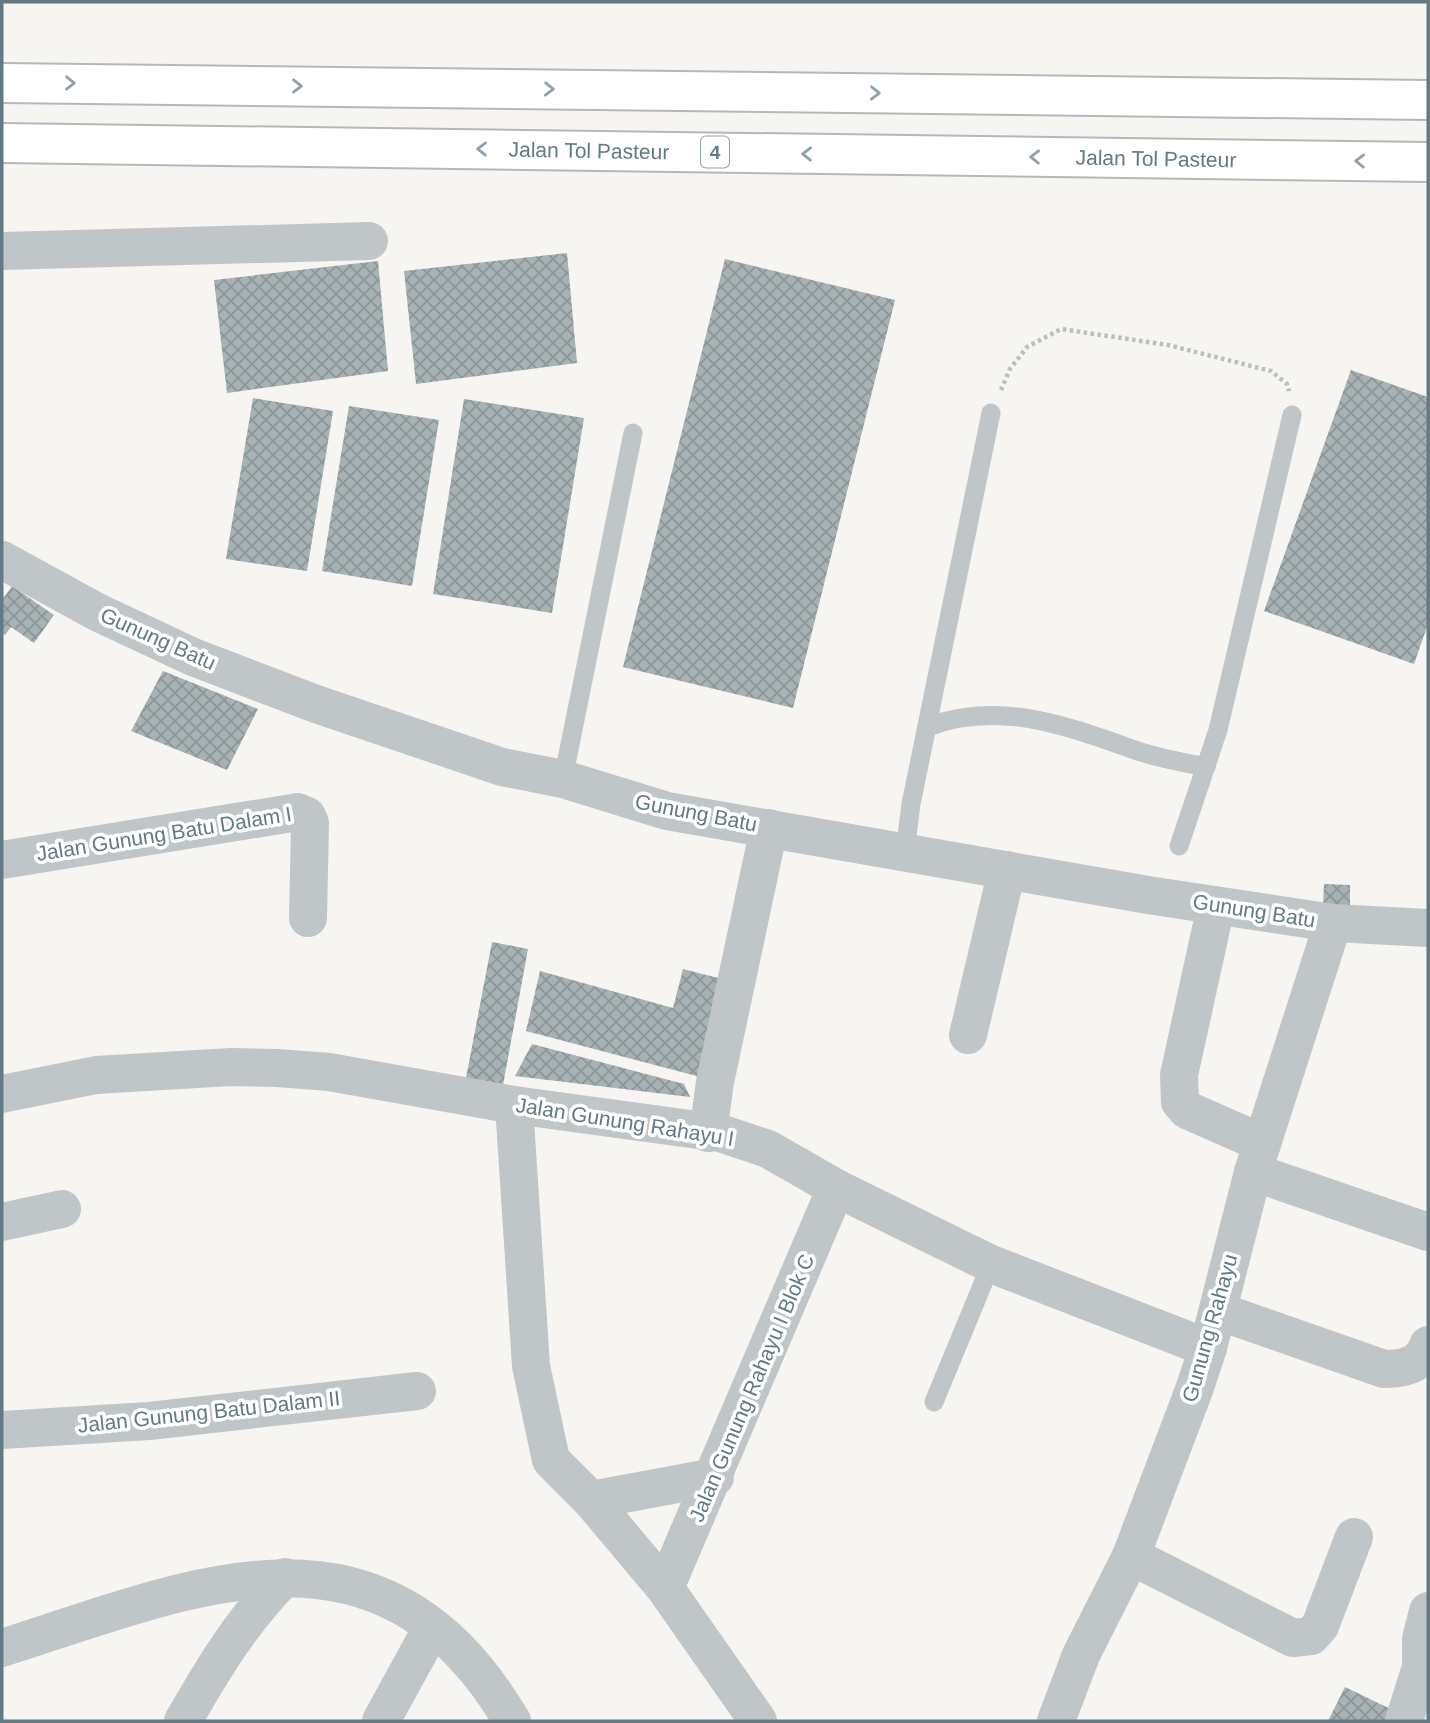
<svg xmlns="http://www.w3.org/2000/svg" width="1430" height="1723" font-family="Arial,sans-serif">
<style>
.building{fill:url(#building-cross-hatch)}
.lines{fill:none;stroke-linecap:round;stroke-linejoin:round}
.motorway-casing{stroke:#b3b8bb;stroke-width:42}
.path{stroke:#babec0;stroke-width:4.5;stroke-dasharray:3.5 3.5;stroke-linecap:butt}
.service{stroke:#c0c6c8;stroke-width:19}
.minor{stroke:#c0c6c8;stroke-width:38}
.motorway{stroke:#fff;stroke-width:38}
.oneway{stroke:#92a1a9}
.labels{text-anchor:middle;stroke-width:7;stroke-linejoin:round;paint-order:stroke}
.shield{fill:#fff;stroke:#92a1a9;stroke-width:2}
.shield-label{font-size:19px;font-weight:bold;fill:#637984}
.street-label{font-size:21px;fill:#637984;stroke:#fff}
</style>
<defs>
<pattern id="building-cross-hatch" width="8" height="8" patternUnits="userSpaceOnUse" patternTransform="scale(1.75)"><rect width="8" height="8" fill="#a7b2b5"/><path d="M0 0l8 8M0 8l8-8" fill="none" stroke="#8c9699"/></pattern>
</defs>
<rect width="100%" height="100%" fill="#f6f5f2"/>
<g class="building">
<path d="M567,253L577,363L416,384L404,271Z"/>
<path d="M725,259L895,300L793,708L623,667Z"/>
<path d="M378,261L388,371L227,393L214,280Z"/>
<path d="M1351,370L1428,397V624L1414,664L1264,611Z"/>
<path d="M253,398L333,411L307,571L226,559Z"/>
<path d="M464,399L584,418L552,613L433,594Z"/>
<path d="M349,406L439,420L412,586L322,571Z"/>
<path d="M12,586L54,615L34,643L11,627L5,635L2,632V600Z"/>
<path d="M163,671L258,709L227,770L131,731Z"/>
<path d="M1324,884L1350,885V907H1323Z"/>
<path d="M492,942L528,949L503,1085L466,1078Z"/>
<path d="M683,969L730,981L704,1078L526,1031L540,971L673,1008Z"/>
<path d="M532,1044L684,1084L690,1097L515,1076Z"/>
<path d="M1345,1687L1403,1715L1400,1721H1328Z"/>
</g>
<g class="lines">
<g class="motorway-casing">
<g id="motorway">
<path d="M2,83L1428,100"/>
<path d="M2,143L1428,162"/>
</g>
</g>
<path class="path" d="M1001,390L1010,369L1027,347L1061,329L1168,345L1271,371L1287,384L1289,391"/>
<g class="service">
<path d="M927,727C998,700 1064,725 1132,749C1156,758 1181,762 1206,767"/>
<path d="M563,779L633,433"/>
<path d="M1179,846L1218,730L1292,415"/>
<path d="M905,852L911,804L991,413"/>
<path d="M934,1402L991,1264"/>
</g>
<g class="minor">
<path d="M2,251L369,241"/>
<path d="M2,560L97,612L193,657L316,704L502,767L563,779L667,811L1148,895L1333,923L1428,928"/>
<path d="M2,860L298,812L307,816L310,823L308,918"/>
<path d="M1216,906L1179,1075L1180,1102L1187,1110L1262,1143"/>
<path d="M968,1035L1007,870"/>
<path d="M2,1094L96,1075L231,1067L277,1068L329,1072L514,1105L720,1133L768,1149L836,1188L991,1264L1208,1348"/>
<path d="M514,1105L531,1366L551,1460L591,1500L665,1588L758,1721"/>
<path d="M708,1133L715,1082L769,828"/>
<path d="M1253,1172L1428,1232"/>
<path d="M2,1222L62,1209"/>
<path d="M1218,1311L1384,1369C1402,1369 1422,1366 1428,1345"/>
<path d="M2,1430L149,1421L417,1391"/>
<path d="M591,1500L715,1477"/>
<path d="M1131,1556L1293,1638L1311,1636L1320,1626L1354,1537"/>
<path d="M665,1588L836,1188"/>
<path d="M2,1648C196,1586 381,1500 512,1721"/>
<path d="M183,1721C214,1667 241,1622 285,1577"/>
<path d="M381,1721L432,1628"/>
<path d="M1056,1721L1081,1655L1131,1556L1194,1390L1208,1348L1253,1172L1333,923"/>
<path d="M1404,1721L1421,1667V1639L1428,1611"/>
</g>
<use href="#motorway" class="motorway"/>
</g>
<defs><path id="oneway-chevron" d="M-2-3.5L2.5 0L-2 3.5" fill="none" stroke-width="1.6" stroke-linecap="round" stroke-linejoin="round" transform="scale(1.75)"/></defs>
<g class="oneway">
<use href="#oneway-chevron" transform="translate(70 83) rotate(1)"/>
<use href="#oneway-chevron" transform="translate(297 86) rotate(1)"/>
<use href="#oneway-chevron" transform="translate(549 89) rotate(1)"/>
<use href="#oneway-chevron" transform="translate(875 93) rotate(1)"/>
<use href="#oneway-chevron" transform="translate(482 149) rotate(-179)"/>
<use href="#oneway-chevron" transform="translate(807 154) rotate(-179)"/>
<use href="#oneway-chevron" transform="translate(1035 157) rotate(-179)"/>
<use href="#oneway-chevron" transform="translate(1360 161) rotate(-179)"/>
</g>
<g class="labels">
<rect class="shield" x="701" y="136.5" width="28" height="31" rx="5"/>
<g class="shield-label">
<text x="715" y="159">4</text>
</g>
<g class="street-label">
<text transform="translate(589 151) rotate(1)" y="7">Jalan Tol Pasteur</text>
<text transform="translate(1156 159) rotate(1)" y="7">Jalan Tol Pasteur</text>
<text transform="translate(158 639) rotate(24)" y="7">Gunung Batu</text>
<text transform="translate(696 813) rotate(11)" y="7">Gunung Batu</text>
<text transform="translate(164 834) rotate(-9)" y="7">Jalan Gunung Batu Dalam I</text>
<text transform="translate(1254 911) rotate(9)" y="7">Gunung Batu</text>
<text transform="translate(625 1122) rotate(9)" y="7">Jalan Gunung Rahayu I</text>
<text transform="translate(1210 1328) rotate(-74)" y="7">Gunung Rahayu</text>
<text transform="translate(752 1388) rotate(-67)" y="7">Jalan Gunung Rahayu I Blok C</text>
<text transform="translate(209 1412) rotate(-6)" y="7">Jalan Gunung Batu Dalam II</text>
</g>
</g>
<rect width="1430" height="1723" fill="none" stroke="#637984" stroke-width="7"/>
</svg>
